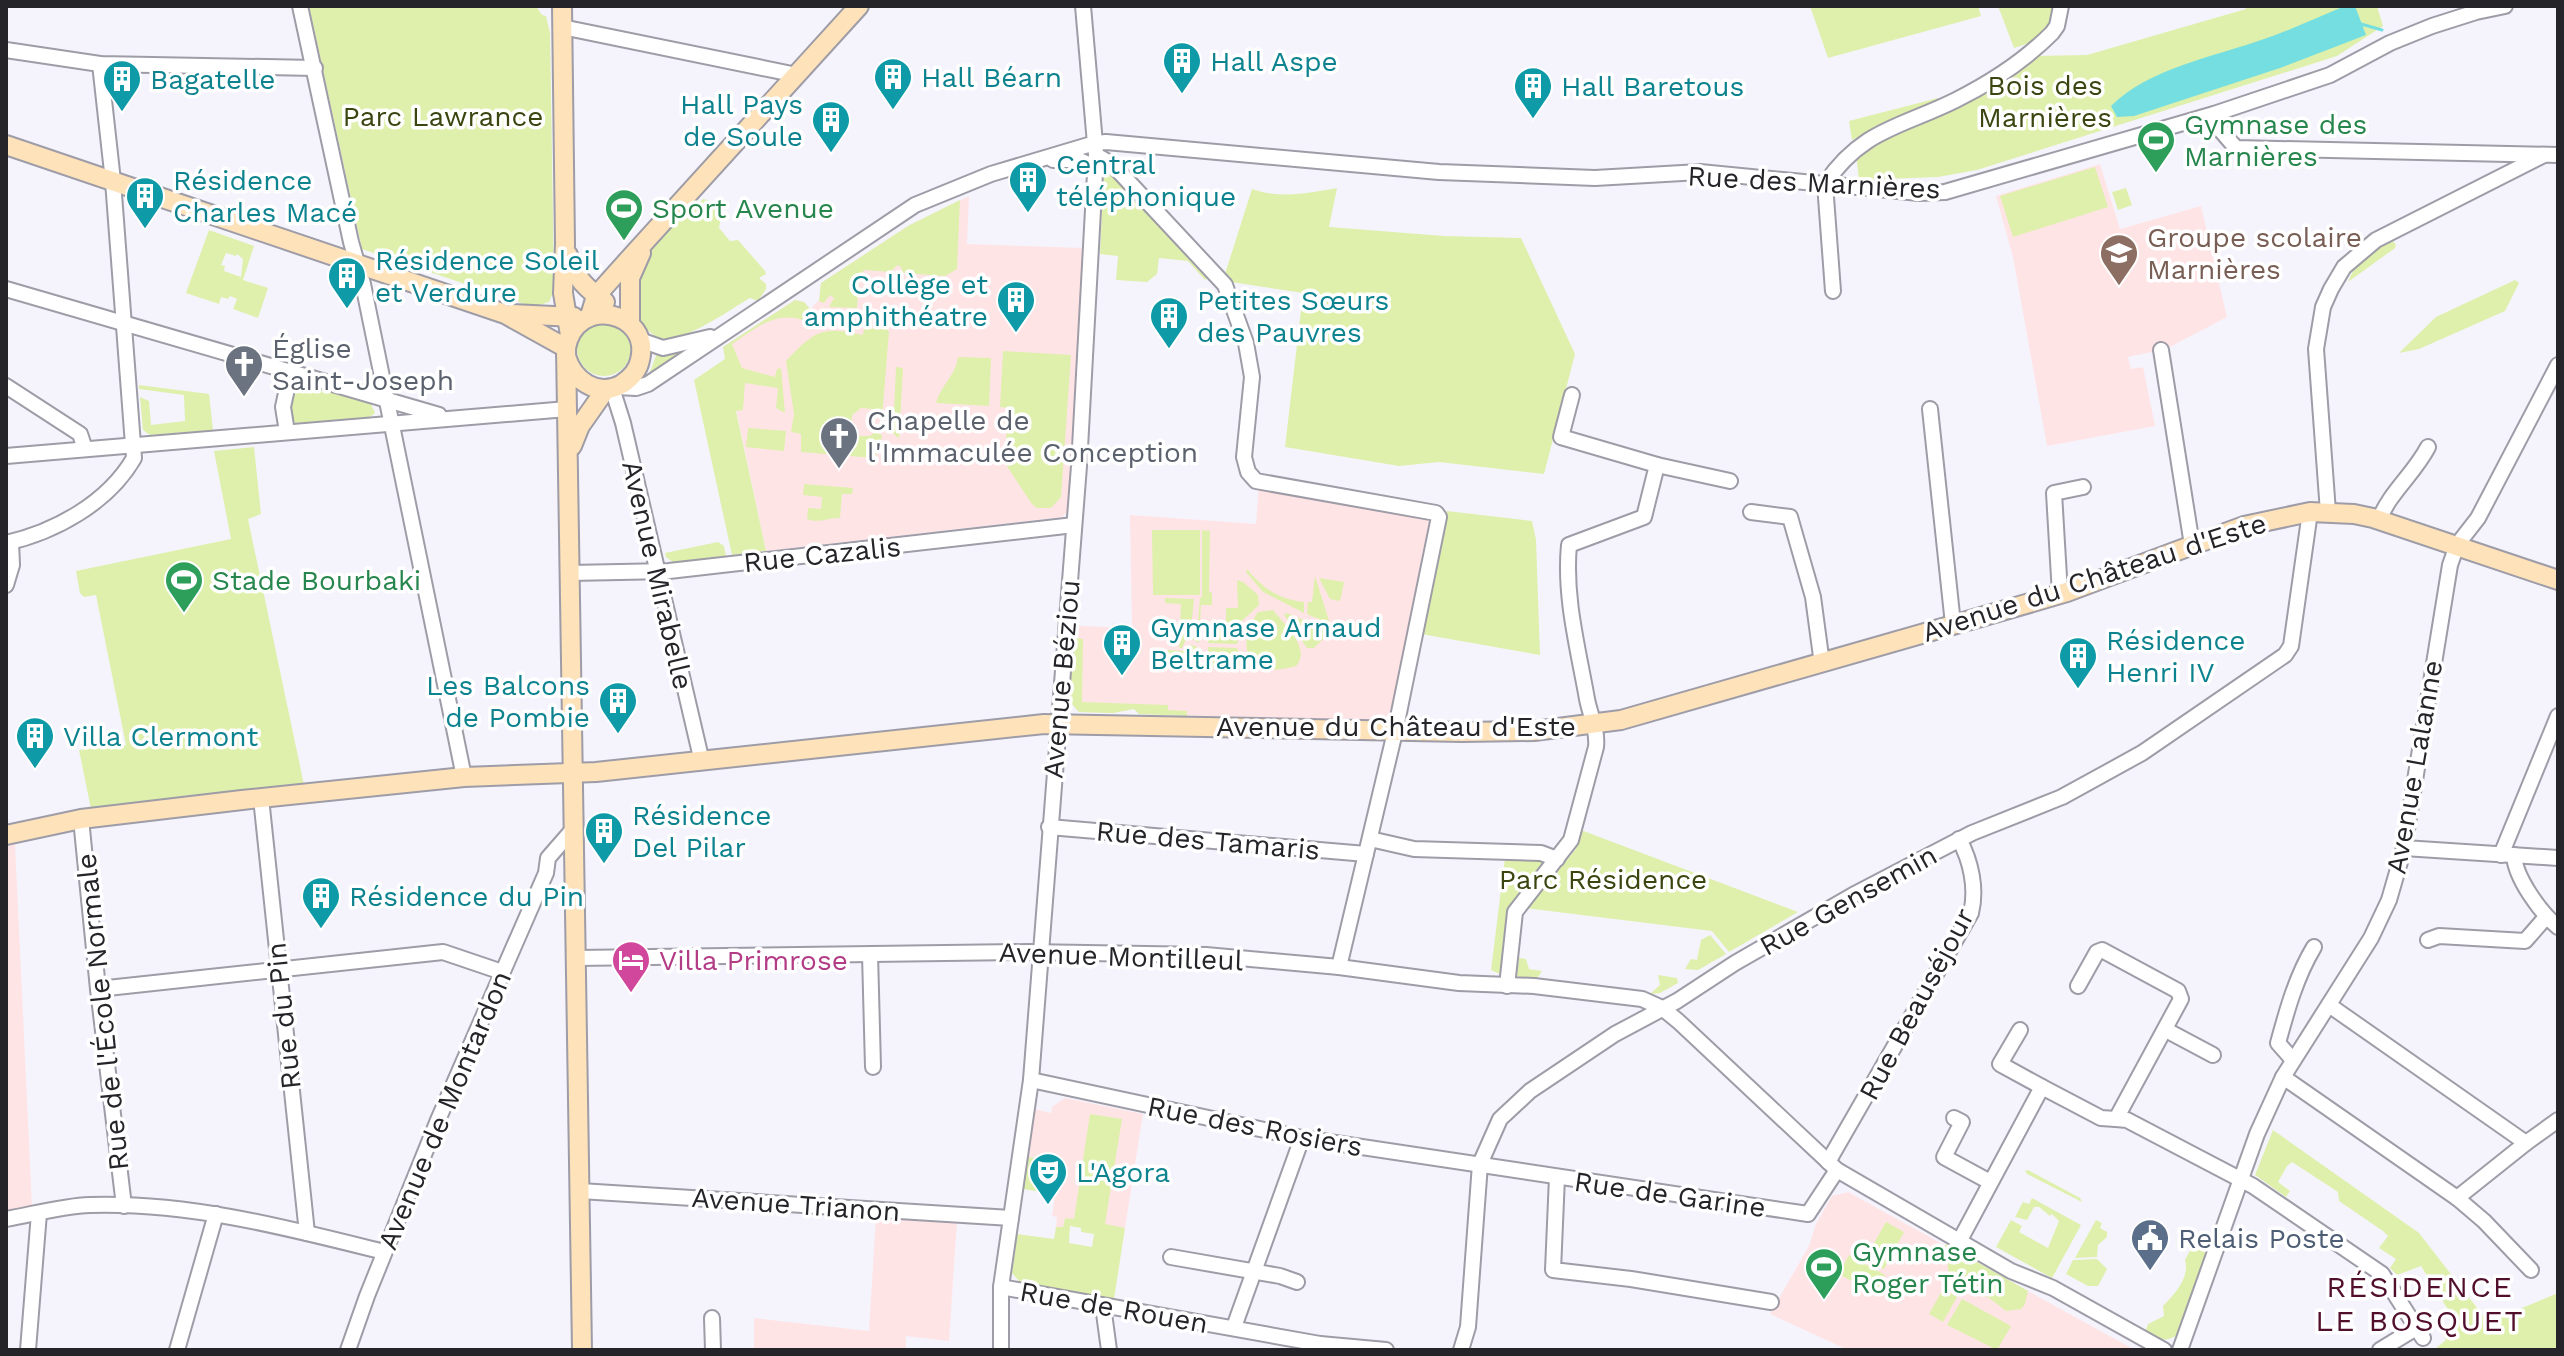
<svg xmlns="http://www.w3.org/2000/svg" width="2564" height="1356" font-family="'Work Sans',sans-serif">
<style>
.education{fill:#ffe4e6}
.green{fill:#def0ab;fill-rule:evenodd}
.water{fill:#75dee1}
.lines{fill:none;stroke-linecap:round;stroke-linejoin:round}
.stream{stroke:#75dee1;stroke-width:3}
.street-casing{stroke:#9e9ca7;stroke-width:18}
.secondary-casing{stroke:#9e9ca7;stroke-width:22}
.street{stroke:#fff;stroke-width:14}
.secondary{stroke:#fde2ba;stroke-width:18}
.labels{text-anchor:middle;stroke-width:7;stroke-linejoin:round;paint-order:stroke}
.culture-label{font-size:28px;fill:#0d838f;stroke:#fff;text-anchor:start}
.park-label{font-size:28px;fill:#3a450f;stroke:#fff}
.leisure-label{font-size:28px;fill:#27864d;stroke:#fff;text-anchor:start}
.street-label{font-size:28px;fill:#252429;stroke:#fff}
.education-label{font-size:28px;fill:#785e54;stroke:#fff;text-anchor:start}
.worship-label{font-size:28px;fill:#5b616d;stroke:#fff;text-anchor:start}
.hotel-label{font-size:28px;fill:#b23c85;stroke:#fff;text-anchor:start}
.service-label{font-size:28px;fill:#4e5e75;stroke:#fff;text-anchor:start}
.neighbourhood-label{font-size:30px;letter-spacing:2px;fill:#510f2c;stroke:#fff}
</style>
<rect width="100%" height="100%" fill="#f5f4fd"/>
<g class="education">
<path d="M2100,164L2120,229L2201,206L2227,317L2166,349L2128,357L2131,369L2143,367L2155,426L2047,446L2013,257L1996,196Z"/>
<path d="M969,196L967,244L1084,248L1067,512L1062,517L766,551L723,347L795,300L804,302L810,309L819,300L821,283L908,226Z"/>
<path d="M1259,485L1430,516L1436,521L1393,721L1139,714L1134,709L1113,713L1079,712L1069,701L1075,623L1082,626L1132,628L1130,515L1256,524Z"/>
<path d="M15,844L32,1206L6,1210V846Z"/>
<path d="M1065,1098L1143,1114L1125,1228L1065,1218L1063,1227H1056L1057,1217L1052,1216L1060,1162L1028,1157L1034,1109L1051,1113L1052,1107Z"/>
<path d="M1848,1192L2135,1350H1848L1770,1314L1809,1246L1816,1224L1832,1196Z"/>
<path d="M876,1217L957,1222L949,1341L906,1336V1350H754V1318L869,1331Z"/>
</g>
<g class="green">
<path d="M309,6H536L542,15L546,16L550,33L554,281L553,293L549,302L533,307L362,249Z"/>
<path d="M1810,6H1978L1981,16L1828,58Z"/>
<path d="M1998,6H2055C2052,31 2038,42 2014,48Z"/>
<path d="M2246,6H2377L2383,26L2337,56L1977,170L1938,177L1859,180L1856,154L2031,56L2087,55L2246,9Z"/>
<path d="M1938,98V101L1852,140L1849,121Z"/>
<path d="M1108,167L1211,274L1205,280L1188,261L1159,258L1157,274L1147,282L1116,280L1118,256L1100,254L1104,168Z"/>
<path d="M2095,167L2108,207L2013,237L2000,196Z"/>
<path d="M1337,188L1329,227L1444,236L1521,238L1575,354L1544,474L1439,462L1399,466L1285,447L1303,293L1231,282L1224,277L1252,189C1280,199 1309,193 1337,188Z"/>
<path d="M2126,188L2132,205L2118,210L2112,192Z"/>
<path d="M696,199L700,202L703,199L708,200L721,216L719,228L730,241L738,240L765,271L766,274L759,278L766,284V289L758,301L750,298C728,311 693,336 668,339C656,340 644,328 639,319C632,305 636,279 642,265C649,247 683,215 696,199Z"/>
<path d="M960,200L957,269L945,276L903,273L901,267L897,265L891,272L864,270L859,277L857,308L829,307L834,298L830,295L824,303L819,301L821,283L908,226Z"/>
<path d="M209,230L254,246L243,280L268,288L258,318L233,309L237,299L230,296L228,299L221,297L219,304L186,293ZM226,253L236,256L237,254L243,259L241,277L224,271L225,266L221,265Z"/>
<path d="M2391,238L2396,245L2395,248L2348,282C2355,263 2373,245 2391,238Z"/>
<path d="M2515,280L2519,283L2505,311L2419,349L2399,353L2436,317Z"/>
<path d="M795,300L804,302L819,319L816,327L810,329L811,323C778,308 759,326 732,344L742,368L775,377L777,369L781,368L785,413L776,408L778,388L745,383L743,410L736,411L766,551L732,555L694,380L725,359L723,347Z"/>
<circle cx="604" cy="349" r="27"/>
<path d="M864,328L887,329L889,332L882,417L872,409L861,408L852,415L851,426L859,436H870L879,429V434L882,435L880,449L874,458L801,452V434L791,432L794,414L786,361C816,330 821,326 863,335Z"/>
<path d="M684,350L685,352L648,377L657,353Z"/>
<path d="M1003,351L1071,355L1061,497L1051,508H1037L1031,503L1005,463L1008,408L1000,407Z"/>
<path d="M958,357L991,358L989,406L936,403C941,385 956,375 958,357Z"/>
<path d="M896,367L903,368L899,439L893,433Z"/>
<path d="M297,382L371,404L375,413L370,417L295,423C286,410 289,394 297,382Z"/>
<path d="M139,385L209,394L213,430L150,435L143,430L140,397L149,401L151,425L185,421L184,395L139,389Z"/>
<path d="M748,428L786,431L784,451L746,447Z"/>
<path d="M254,447L261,514L248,519L304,785L91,809L79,750L126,745L96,595L84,597L80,593L76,571L231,539L214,451Z"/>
<path d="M804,484L853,488L852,494H842L840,518C828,517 820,524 807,519L808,508L821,509L822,497L803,495Z"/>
<path d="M1447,511L1532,521L1536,540L1540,655L1421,634Z"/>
<path d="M1152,530H1200V595H1153Z"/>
<path d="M1202,530L1210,531L1209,592L1212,593V605H1201L1199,643L1192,639L1198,622L1200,598L1202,597Z"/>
<path d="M718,542L724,546L726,556L674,563L666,557L665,553Z"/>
<path d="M1247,569C1262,588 1280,600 1304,602V613L1263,592L1246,572Z"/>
<path d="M1315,576L1330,624L1307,614L1308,602H1312Z"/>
<path d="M1319,578L1344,582L1340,601L1330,599Z"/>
<path d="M1237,580L1243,582L1258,595L1259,605L1242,621L1237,644L1208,643L1207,623H1226V608H1238Z"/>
<path d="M1165,598L1194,599L1191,628L1182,648H1179L1181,604L1165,603Z"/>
<path d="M1273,610C1284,624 1312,649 1296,666C1250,680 1233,649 1258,612Z"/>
<path d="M1286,613L1324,628L1325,637L1314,648H1307L1284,615Z"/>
<path d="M1074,638L1083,639L1082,702L1168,705V710L1187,711V716L1139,714L1134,709L1113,713L1079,712L1069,701Z"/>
<path d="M1191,645L1197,647L1196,658L1168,657V650L1182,651Z"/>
<path d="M1208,647L1237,648L1244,666L1208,667Z"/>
<path d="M1581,830L1798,912L1729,952L1712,931L1525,908L1576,849Z"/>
<path d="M1505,858L1546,861L1515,904L1504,972L1500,974L1491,970Z"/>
<path d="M1710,935L1726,954L1698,970L1685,969L1691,959L1697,960L1701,940Z"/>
<path d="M1519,958L1526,959L1529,969L1542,971L1536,980L1517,976Z"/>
<path d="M1658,975L1677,978L1678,983L1660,993L1650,994L1660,985Z"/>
<path d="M1090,1114L1122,1119L1105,1224L1125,1228L1114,1299L1020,1282L1012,1273L1017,1234L1054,1239L1056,1227H1063L1065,1218L1074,1219ZM1070,1226L1081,1228V1232L1094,1234L1092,1247L1069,1243Z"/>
<path d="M2273,1130L2419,1233L2488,1322L2558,1293V1350H2434L2446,1340L2440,1330L2455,1321L2421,1266L2397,1275L2390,1268L2396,1259L2379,1248L2388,1236L2383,1231L2339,1201L2338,1192L2292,1162L2287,1166L2278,1182L2290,1191L2286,1197L2255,1175Z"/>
<path d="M1028,1157L1060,1161L1055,1194L1023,1189Z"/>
<path d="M2028,1170L2080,1198L2082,1202L2027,1174L2025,1171Z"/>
<path d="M2032,1198L2081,1225L2052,1278L1996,1247L2011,1220L2022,1226L2019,1232L2048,1248L2059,1221L2052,1214L2050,1216L2039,1207H2034L2027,1220L2015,1217L2023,1202L2029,1204Z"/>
<path d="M2096,1220L2102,1223L2100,1228L2107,1232V1237L2098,1245L2097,1257L2075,1258Z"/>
<path d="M1886,1222L1904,1232L1884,1269L1865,1259Z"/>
<path d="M1945,1244L2028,1291L2025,1304L2021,1309L2006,1311L1988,1297L1958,1289L1949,1275Z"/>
<path d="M2193,1245L2208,1254L2179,1333C2167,1344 2158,1339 2145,1333L2148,1324L2164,1316L2163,1306C2175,1294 2190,1277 2185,1260Z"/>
<path d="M1849,1255L1885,1275L1875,1294L1839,1274Z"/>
<path d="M2097,1259L2107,1269L2098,1286H2088L2066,1274L2073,1260Z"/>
<path d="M1943,1289L1957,1297L1943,1322L1929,1314Z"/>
<path d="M1962,1299L2011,1326L1997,1350L1947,1325Z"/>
</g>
<path class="water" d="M2345,6H2355L2366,35L2280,68L2134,116L2117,117L2111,106C2149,68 2214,57 2264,39C2291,30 2318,17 2345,6Z"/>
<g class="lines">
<path class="stream" d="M2361,24L2382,30"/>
<g class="street-casing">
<g id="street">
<path d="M300,6L351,242L363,284L464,777"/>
<path d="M562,27L797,75"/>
<path d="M6,50L100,64L315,68"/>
<path d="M2214,114L2217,126L2236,148L2558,155"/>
<path d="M1096,155L1112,164L1225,285L1246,343L1252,377L1244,457L1248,472L1256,481L1436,513L1439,517L1395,732L1339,967"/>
<path d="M1053,160H1079L1095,167"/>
<path d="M1825,184C1862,129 1902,127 1956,100C1990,83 2025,60 2052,33L2057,26L2061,6"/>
<path d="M1825,184L1833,291"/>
<path d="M6,289L439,415"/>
<path d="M640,340L663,348L710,337"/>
<path d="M2161,350L2192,545"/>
<path d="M6,386L80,434L85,449"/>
<path d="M617,387L636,388L648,384L915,205L991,174L1095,143L1106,142L1439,172L1595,178L1700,172L1919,193L1945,192L2214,114L2330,75L2390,43L2432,26L2476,12L2505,6"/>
<path d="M612,388L623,423L702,762"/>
<path d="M1572,395L1561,437L1657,465"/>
<path d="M1930,409L1953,624"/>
<path d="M287,432L283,407L291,370"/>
<path d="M6,456L567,409"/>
<path d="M1751,512L1790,517L1813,597L1822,664"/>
<path d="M2328,512L2316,349L2323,307L2331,289L2344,267L2376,240L2544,155"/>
<path d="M2379,520C2390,492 2414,474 2428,447"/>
<path d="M6,543C55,532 108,503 134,458L113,181L100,64"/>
<path d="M570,573L669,571L1074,525"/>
<path d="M6,585L12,565L11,542"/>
<path d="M2060,594L2054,493L2083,487"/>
<path d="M261,798L307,1233"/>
<path d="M81,819L98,989L124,1206"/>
<path d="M1049,827L1366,854"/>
<path d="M1370,839L1414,849L1541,853L1557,859"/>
<path d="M2404,848L2558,858"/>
<path d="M2501,855L2558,716"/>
<path d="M2514,855C2515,878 2541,913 2558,927"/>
<path d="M2428,940L2439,936L2525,941L2546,917"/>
<path d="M870,954L873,1067"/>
<path d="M576,958L1027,952L1206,955L1339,967L1459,983L1534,986L1642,999L1662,1008L1678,1021L1837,1170L2011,1271L2053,1288L2164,1350"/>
<path d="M1507,986L1515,912L1571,840L1596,747C1598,730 1590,715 1587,699C1578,648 1564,597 1569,545L1644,517L1657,465L1730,481"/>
<path d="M98,989L443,952L502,972"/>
<path d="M2020,1030L2000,1064L2042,1087"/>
<path d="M2166,1030L2213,1055"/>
<path d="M2293,1060L2278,1043C2287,1010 2296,977 2314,947"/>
<path d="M2283,1077L2457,1198L2526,1143L2329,1005"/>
<path d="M1031,1080L1302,1138L1808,1214L1837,1170"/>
<path d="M1954,1118L1962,1122L1944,1157L1990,1182"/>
<path d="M2116,1119L2127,1120L2253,1186L2382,1274L2423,1338"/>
<path d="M2526,1143L2558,1120"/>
<path d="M1828,1162L1971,913C1977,889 1971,861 1959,839"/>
<path d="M1557,1177L1553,1270L1631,1279L1771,1302"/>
<path d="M580,1191L1011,1218"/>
<path d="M2457,1198L2484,1221L2531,1270"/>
<path d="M6,1219C34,1214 62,1206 90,1205C190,1202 288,1228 384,1252"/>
<path d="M1960,1240L2042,1087L2101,1118L2116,1119L2181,999L2178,991L2102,950L2097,952L2078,986"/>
<path d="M1171,1257L1280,1276L1297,1282"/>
<path d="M1001,1287L1320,1344"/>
<path d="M1103,1306L1109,1350"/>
<path d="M712,1318L713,1350"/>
<path d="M1234,1327L1302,1138"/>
<path d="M28,1350L39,1213"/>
<path d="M177,1350L216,1214"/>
<path d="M348,1350L367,1296L438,1120L546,873L548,858L575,827"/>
<path d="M1001,1350V1287L1031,1080L1079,466L1096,155L1083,6"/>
<path d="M1319,1350L1320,1344L1386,1350"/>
<path d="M1461,1350L1468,1327L1480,1164L1500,1119L1530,1091L1615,1034L1677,1001L1735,963L1853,895L1972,833L2062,797L2142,753L2285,655L2291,646L2310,512"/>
<path d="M2180,1350L2257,1134L2283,1077L2371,938L2389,900L2404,848L2450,565L2457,545L2478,518L2558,365"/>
<path d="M2380,1350L2416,1328"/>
</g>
</g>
<g class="secondary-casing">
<g id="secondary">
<path d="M562,6L565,244L563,293L570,335"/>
<path d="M6,145L505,314L566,348"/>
<path d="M568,255C575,278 586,288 605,302"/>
<path d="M512,314L574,317"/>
<path d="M590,316L596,296L630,258L859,6"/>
<path d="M630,324V278L641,253"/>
<path d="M566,356C573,380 597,398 622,384C631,378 638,370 640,360C652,311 576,294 566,348L582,1350"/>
<path d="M572,446L580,426L606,389"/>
<path d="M6,835L81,819L242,800L464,777L596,772L1044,724L1462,732L1534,731L1621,720L2033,602L2067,592L2244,526L2310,512L2354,514L2373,518L2558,580"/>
</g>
</g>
<use href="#street" class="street"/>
<use href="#secondary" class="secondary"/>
</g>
<defs>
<g id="building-pin" transform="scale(2)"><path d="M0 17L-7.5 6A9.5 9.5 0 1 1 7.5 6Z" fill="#0f9aa8" stroke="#fff"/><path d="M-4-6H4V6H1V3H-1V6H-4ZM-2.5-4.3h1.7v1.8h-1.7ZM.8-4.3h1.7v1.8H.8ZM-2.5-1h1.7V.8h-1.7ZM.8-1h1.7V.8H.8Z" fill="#fff"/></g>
<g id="stadium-pin" transform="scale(2)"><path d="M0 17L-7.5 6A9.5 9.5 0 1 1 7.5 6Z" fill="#2e9e5b" stroke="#fff"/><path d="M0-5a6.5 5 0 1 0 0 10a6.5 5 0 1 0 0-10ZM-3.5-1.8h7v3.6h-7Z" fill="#fff"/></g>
<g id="school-pin" transform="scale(2)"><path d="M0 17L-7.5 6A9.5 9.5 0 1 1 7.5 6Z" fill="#8d6e63" stroke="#fff"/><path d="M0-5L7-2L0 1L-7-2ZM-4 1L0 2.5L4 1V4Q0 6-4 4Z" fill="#fff"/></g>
<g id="church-pin" transform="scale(2)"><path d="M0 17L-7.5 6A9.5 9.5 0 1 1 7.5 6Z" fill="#6b7280" stroke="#fff"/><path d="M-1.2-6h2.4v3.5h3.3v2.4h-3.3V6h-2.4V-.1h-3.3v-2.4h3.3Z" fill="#fff"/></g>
<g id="hotel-pin" transform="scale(2)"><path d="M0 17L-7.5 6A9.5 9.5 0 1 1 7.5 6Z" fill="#d1479c" stroke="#fff"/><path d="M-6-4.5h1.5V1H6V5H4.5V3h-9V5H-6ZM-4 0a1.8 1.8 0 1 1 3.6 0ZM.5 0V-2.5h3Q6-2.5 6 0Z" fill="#fff"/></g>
<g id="theatre-pin" transform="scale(2)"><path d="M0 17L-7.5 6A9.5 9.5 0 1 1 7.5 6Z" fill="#0f9aa8" stroke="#fff"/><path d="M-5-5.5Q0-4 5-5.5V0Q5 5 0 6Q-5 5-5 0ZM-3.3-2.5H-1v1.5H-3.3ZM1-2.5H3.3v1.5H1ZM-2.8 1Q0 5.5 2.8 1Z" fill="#fff"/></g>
<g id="civic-pin" transform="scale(2)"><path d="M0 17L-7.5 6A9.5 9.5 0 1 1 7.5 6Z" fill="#5c6f8a" stroke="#fff"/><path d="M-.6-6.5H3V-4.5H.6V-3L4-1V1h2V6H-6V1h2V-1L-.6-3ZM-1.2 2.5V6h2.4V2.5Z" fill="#fff"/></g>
</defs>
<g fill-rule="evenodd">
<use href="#building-pin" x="1182" y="61"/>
<use href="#building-pin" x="893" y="77"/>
<use href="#building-pin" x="122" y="79"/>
<use href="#building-pin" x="1533" y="86"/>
<use href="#building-pin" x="831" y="120"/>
<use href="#stadium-pin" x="2156" y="140"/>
<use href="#building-pin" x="1028" y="180"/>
<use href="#building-pin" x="145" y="196"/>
<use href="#stadium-pin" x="624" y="208"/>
<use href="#school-pin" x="2119" y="253"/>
<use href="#building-pin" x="347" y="276"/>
<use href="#building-pin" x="1016" y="300"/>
<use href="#building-pin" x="1169" y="316"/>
<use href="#church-pin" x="244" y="364"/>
<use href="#church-pin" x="839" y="436"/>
<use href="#stadium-pin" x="184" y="580"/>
<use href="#building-pin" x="1122" y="643"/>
<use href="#building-pin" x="2078" y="656"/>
<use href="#building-pin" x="618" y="701"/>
<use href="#building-pin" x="35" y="736"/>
<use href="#building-pin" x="604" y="831"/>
<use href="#building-pin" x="321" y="896"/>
<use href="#hotel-pin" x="631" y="960"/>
<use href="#theatre-pin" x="1048" y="1172"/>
<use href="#civic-pin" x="2150" y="1238"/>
<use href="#stadium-pin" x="1824" y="1267"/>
</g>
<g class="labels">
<g class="culture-label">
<text x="1210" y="71">Hall Aspe</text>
<text x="921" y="87">Hall Béarn</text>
<text x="150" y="89">Bagatelle</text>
<text x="1561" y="96">Hall Baretous</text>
<text x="803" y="114" text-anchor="end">Hall Pays<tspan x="803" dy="32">de Soule</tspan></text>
<text x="1056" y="174">Central<tspan x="1056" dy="32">téléphonique</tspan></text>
<text x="173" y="190">Résidence<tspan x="173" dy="32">Charles Macé</tspan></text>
<text x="375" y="270">Résidence Soleil<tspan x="375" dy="32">et Verdure</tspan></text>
<text x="988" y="294" text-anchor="end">Collège et<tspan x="988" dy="32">amphithéatre</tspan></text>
<text x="1197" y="310">Petites Sœurs<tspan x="1197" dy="32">des Pauvres</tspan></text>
<text x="1150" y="637">Gymnase Arnaud<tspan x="1150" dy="32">Beltrame</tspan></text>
<text x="2106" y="650">Résidence<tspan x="2106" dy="32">Henri IV</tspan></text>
<text x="590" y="695" text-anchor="end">Les Balcons<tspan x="590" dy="32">de Pombie</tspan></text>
<text x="63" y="746">Villa Clermont</text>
<text x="632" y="825">Résidence<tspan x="632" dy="32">Del Pilar</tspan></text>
<text x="349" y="906">Résidence du Pin</text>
<text x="1076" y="1182">L'Agora</text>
</g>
<g class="park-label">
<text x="2045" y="95">Bois des<tspan x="2045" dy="32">Marnières</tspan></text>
<text x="443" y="126">Parc Lawrance</text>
<text x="1603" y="889">Parc Résidence</text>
</g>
<g class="leisure-label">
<text x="2184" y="134">Gymnase des<tspan x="2184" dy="32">Marnières</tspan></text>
<text x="652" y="218">Sport Avenue</text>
<text x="212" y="590">Stade Bourbaki</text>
<text x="1852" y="1261">Gymnase<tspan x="1852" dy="32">Roger Tétin</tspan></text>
</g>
<g class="street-label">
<text transform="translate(1814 182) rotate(3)" y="10">Rue des Marnières</text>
<text transform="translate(822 554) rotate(-6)" y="10">Rue Cazalis</text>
<text transform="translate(658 575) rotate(77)" y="10">Avenue Mirabelle</text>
<text transform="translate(2094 577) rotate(-18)" y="10">Avenue du Château d'Este</text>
<text transform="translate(1061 679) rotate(-85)" y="10">Avenue Béziou</text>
<text x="1396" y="736">Avenue du Château d'Este</text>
<text transform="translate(2414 767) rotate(-80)" y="10">Avenue Lalanne</text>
<text transform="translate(1208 840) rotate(5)" y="10">Rue des Tamaris</text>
<text transform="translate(1848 900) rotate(-29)" y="10">Rue Gensemin</text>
<text transform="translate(1121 956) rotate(2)" y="10">Avenue Montilleul</text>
<text transform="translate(1916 1004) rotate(-62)" y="10">Rue Beauséjour</text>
<text transform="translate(102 1012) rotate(-96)" y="10">Rue de l'École Normale</text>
<text transform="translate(283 1016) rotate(-96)" y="10">Rue du Pin</text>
<text transform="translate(444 1110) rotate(-67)" y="10">Avenue de Montardon</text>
<text transform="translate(1255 1126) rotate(11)" y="10">Rue des Rosiers</text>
<text transform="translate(1670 1194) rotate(8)" y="10">Rue de Garine</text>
<text transform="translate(796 1204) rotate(4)" y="10">Avenue Trianon</text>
<text transform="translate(1114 1307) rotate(10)" y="10">Rue de Rouen</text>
</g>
<g class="education-label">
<text x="2147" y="247">Groupe scolaire<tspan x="2147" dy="32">Marnières</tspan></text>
</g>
<g class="worship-label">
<text x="272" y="358">Église<tspan x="272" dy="32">Saint-Joseph</tspan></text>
<text x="867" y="430">Chapelle de<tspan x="867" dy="32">l'Immaculée Conception</tspan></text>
</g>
<g class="hotel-label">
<text x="659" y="970">Villa Primrose</text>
</g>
<g class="service-label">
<text x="2178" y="1248">Relais Poste</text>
</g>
<g class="neighbourhood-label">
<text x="2420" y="1297">RÉSIDENCE<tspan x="2420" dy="34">LE BOSQUET</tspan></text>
</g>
</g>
<rect width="2564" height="1356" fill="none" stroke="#252429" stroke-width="16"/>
</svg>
